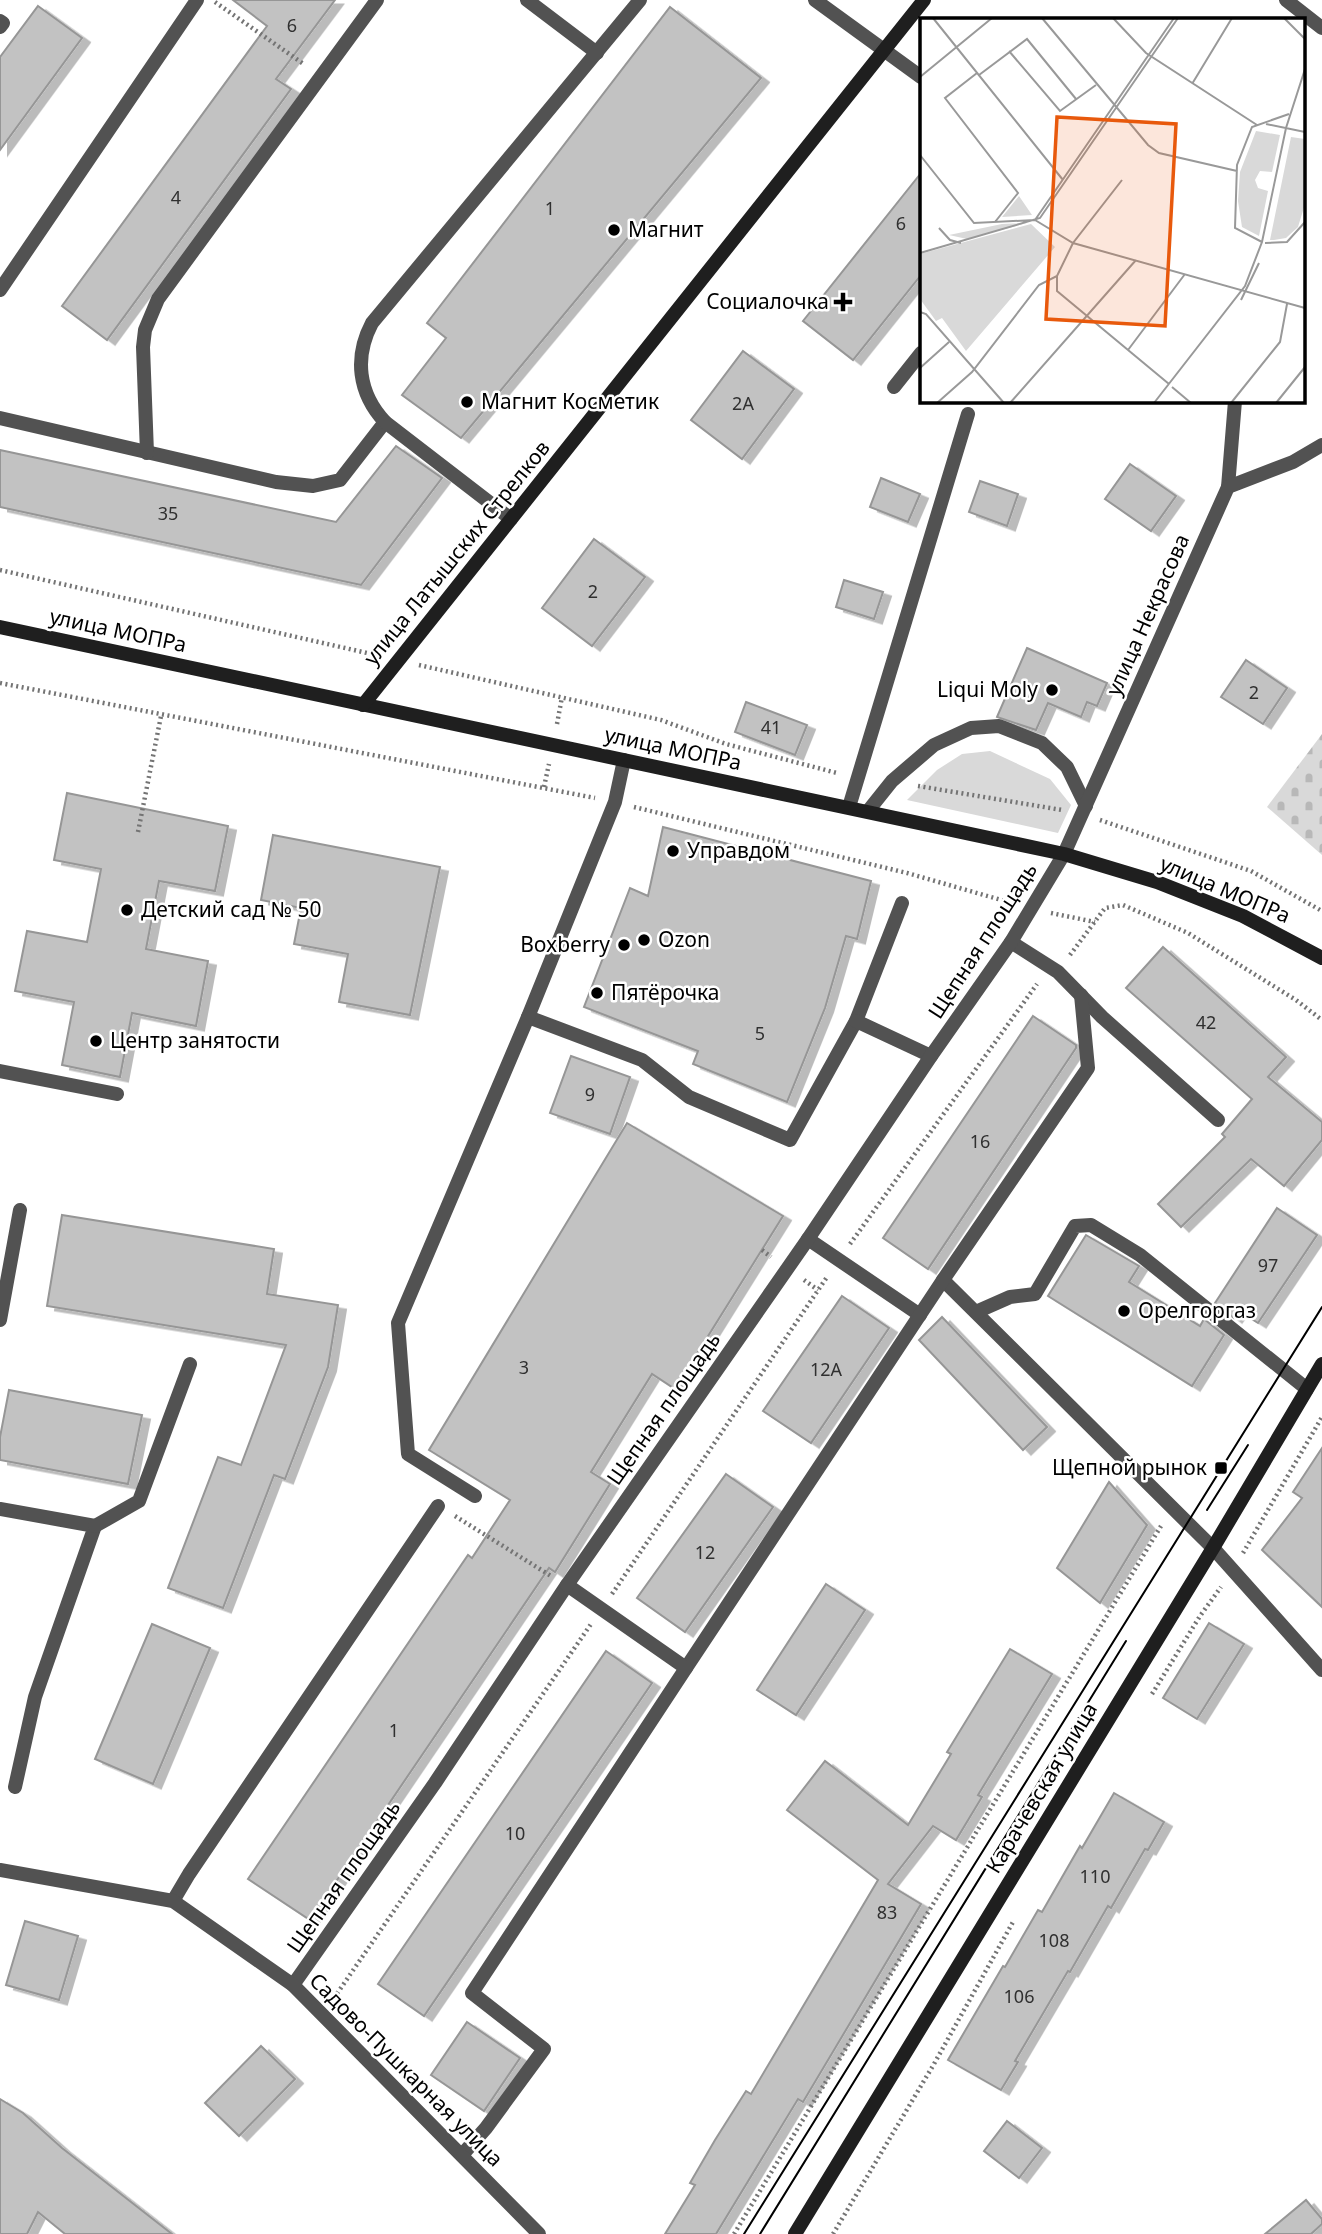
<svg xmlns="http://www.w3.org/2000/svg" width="1322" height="2234" font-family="'Noto Sans',sans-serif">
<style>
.grass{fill:#d9d9d9}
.cemetery{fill:url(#cemetery-stones)}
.building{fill:#c2c2c2;stroke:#969696;stroke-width:2;filter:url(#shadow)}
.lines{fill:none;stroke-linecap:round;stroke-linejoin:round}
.path{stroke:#747474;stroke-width:4.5;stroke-dasharray:2 3.5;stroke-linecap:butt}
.lane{stroke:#525252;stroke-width:14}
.street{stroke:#525252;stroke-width:14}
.secondary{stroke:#1f1f1f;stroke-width:14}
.tram{stroke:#000;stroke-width:2}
.poi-dot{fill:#000;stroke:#fff;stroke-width:2.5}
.labels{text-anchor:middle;stroke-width:5;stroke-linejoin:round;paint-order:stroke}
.number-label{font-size:18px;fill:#303030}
.poi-label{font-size:21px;fill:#000;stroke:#fff;text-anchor:start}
.street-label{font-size:21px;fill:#000;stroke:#fff}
.inset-road{fill:none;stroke:#999;stroke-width:2}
.view{fill:#e8590c;fill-opacity:0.15;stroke:#e8590c;stroke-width:3.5}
.inset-edge{fill:none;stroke:#000;stroke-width:3.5}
</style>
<defs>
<pattern id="cemetery-stones" width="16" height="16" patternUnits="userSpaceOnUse" patternTransform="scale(1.75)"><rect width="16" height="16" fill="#d9d9d9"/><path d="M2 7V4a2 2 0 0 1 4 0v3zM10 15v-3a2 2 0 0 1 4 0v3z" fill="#b8b8b8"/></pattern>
<filter id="shadow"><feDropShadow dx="8" dy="4.5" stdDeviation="0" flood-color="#0004"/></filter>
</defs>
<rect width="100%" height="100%" fill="#fff"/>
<path class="grass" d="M990,751L1050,779L1071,805L1058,833L907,800L937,770L962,754Z"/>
<path class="cemetery" d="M1322,734V855L1267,807Z"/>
<g class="building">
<path d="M233,0H335L276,79L291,89L107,340L62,306L267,26Z"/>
<path d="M38,6L82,38L0,150V57Z"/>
<path d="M670,7L761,78L461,438L402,395L446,338L427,323Z"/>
<path d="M921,173V275L853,360L803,321Z"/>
<path d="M743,351L794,389L742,459L691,420Z"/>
<path d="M396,446L442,478L361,585L0,507V450L336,522Z"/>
<path d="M1130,464L1176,496L1151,531L1105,499Z"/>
<path d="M881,478L920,494L908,522L870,507Z"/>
<path d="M980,481L1018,494L1007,526L969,512Z"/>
<path d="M594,539L645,577L592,646L542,608Z"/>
<path d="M844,580L883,592L874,619L836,607Z"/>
<path d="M1027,648L1107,683L1097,706L1087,702L1081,717L1048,703L1036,730L997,717Z"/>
<path d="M1246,660L1287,688L1263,724L1221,697Z"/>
<path d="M746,702L807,725L795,755L735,732Z"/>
<path d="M67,793L228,826L215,891L159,881L146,949L208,961L196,1026L132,1013L120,1077L62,1065L74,1002L15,991L27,931L87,942L101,869L54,860Z"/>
<path d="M663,827L871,881L857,939L846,936L825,1008L787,1102L693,1064L698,1051L584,1007L630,888L648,896Z"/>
<path d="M273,835L440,867L410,1015L339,1002L348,954L294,944L301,908L261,900Z"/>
<path d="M1163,947L1286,1057L1268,1077L1322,1122V1140L1284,1186L1251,1159L1181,1227L1158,1204L1225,1137L1222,1134L1252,1099L1126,988Z"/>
<path d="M1033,1016L1076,1045V1048L928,1269L883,1238Z"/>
<path d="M571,1056L630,1077L610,1134L550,1113Z"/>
<path d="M627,1123L783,1216L675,1389L652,1374L591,1472L610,1484L555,1572L549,1568L310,1920L248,1879L468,1555L472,1558L510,1500L429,1450Z"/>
<path d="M1277,1208L1317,1235L1258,1323L1239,1311L1234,1318L1215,1303Z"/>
<path d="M62,1215L274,1249L267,1294L338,1305L328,1367L285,1479L274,1475L223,1608L168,1588L218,1457L241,1465L286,1345L47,1306Z"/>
<path d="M1086,1235L1139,1266L1129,1282L1200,1326L1204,1319L1224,1335L1192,1386L1048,1296Z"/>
<path d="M842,1296L889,1328L811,1443L763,1411Z"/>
<path d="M942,1317L1047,1427L1023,1450L919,1340Z"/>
<path d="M9,1390L142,1415L128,1484L0,1460V1437Z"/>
<path d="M1322,1448V1607L1262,1550L1302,1498L1293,1492Z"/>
<path d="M726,1474L773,1507L685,1632L637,1598Z"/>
<path d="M1109,1482L1147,1525L1100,1603L1057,1568Z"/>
<path d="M826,1584L865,1610L796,1715L757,1690Z"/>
<path d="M1209,1623L1244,1644L1197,1719L1163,1698Z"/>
<path d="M152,1624L210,1648L153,1784L95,1759Z"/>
<path d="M1010,1649L1052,1674L978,1795L982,1797L956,1840L933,1826L888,1884L921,1904L803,2102L798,2099L716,2234H665L695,2185L690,2183L715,2140L746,2091L751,2094L878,1880L787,1810L825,1761L908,1825L951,1754L947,1752Z"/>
<path d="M606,1651L652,1683L424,2016L378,1984Z"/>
<path d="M1114,1793L1164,1822L1148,1850L1145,1849L1111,1908L1108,1906L1070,1972L1068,1971L1015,2061L1018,2062L1001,2090L948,2060L1003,1966L1005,1967L1038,1910L1042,1912L1080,1846L1082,1848Z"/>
<path d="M25,1921L78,1936L59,2000L6,1985Z"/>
<path d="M467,2022L520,2058L484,2111L431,2075Z"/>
<path d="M261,2046L295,2079L239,2136L205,2103Z"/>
<path d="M0,2099L23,2113L62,2148L172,2234H65L38,2212L27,2234H0Z"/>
<path d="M1007,2121L1042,2148L1019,2178L984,2151Z"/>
<path d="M1306,2200L1322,2219V2224L1311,2234H1265Z"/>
</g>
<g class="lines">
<g class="path">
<path d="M215,2L305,65"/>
<path d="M0,570L376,655"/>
<path d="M419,665L661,720L726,744L837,773"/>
<path d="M0,683L595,798"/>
<path d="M557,724L562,697"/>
<path d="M918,786L1062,810"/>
<path d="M544,787L549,764"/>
<path d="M634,807L907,873L1012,903"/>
<path d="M1100,820L1251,871L1322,911"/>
<path d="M138,832L161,716"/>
<path d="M1051,913L1095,922"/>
<path d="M1070,955L1105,908L1123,905L1188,933L1296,1000L1322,1020"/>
<path d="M850,1244L1037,984"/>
<path d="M762,1250L771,1257"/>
<path d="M804,1280L818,1290"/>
<path d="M455,1516L551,1576"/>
<path d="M1243,1553L1322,1417"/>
<path d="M612,1594L827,1277"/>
<path d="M1152,1694L1200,1616L1221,1587"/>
<path d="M334,1998L591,1624"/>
<path d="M734,2234L1161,1526"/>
<path d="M833,2234L934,2064L1013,1922"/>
</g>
<g class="lane">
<path d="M527,0L597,53"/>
<path d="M1286,0L1322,28"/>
<path d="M0,21L3,23L0,27"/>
<path d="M894,387L921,353"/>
<path d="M0,418L276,482L313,486L340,480L385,422C358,393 354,357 372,323L640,0"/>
<path d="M385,422L511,519"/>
<path d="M147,453L143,347L145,330L158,299L377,0"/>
<path d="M849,807L968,414"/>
<path d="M868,811L892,781L934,745L971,728L999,726L1042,743L1067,767L1086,806"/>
<path d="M1011,942L1058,972L1102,1017L1218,1120"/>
<path d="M528,1017L642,1060L689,1097L790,1140L856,1021L902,903"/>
<path d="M856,1021L931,1056"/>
<path d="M0,1071L117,1094"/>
<path d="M808,1239L920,1315"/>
<path d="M943,1280L1213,1548"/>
<path d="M976,1312L1010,1297L1035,1294L1075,1226L1091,1225L1140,1255L1307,1389"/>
<path d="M0,1320L20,1210"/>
<path d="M475,1496L408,1454L398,1323L528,1017L615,802L624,760"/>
<path d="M0,1509L95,1526L35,1697L15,1787"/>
<path d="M95,1526L139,1501L190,1364"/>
<path d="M686,1668L943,1280L1088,1068L1081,995"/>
<path d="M173,1901L189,1874L438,1506"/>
<path d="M293,1985L435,1783L567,1585L686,1668L472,1993L544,2049L486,2128L462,2155"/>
</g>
<g class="street">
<path d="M815,0L921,77"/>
<path d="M0,290L197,0"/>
<path d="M1228,487L1235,401"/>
<path d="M1213,1548L1322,1670"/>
<path d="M567,1585L808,1239L931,1056L1011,942L1064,854L1228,487L1293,462L1322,445"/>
<path d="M0,1870L173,1901L293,1985L539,2234"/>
</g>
<g class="secondary">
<path d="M0,627L1064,854L1157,882L1243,916L1322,958"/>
<path d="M363,705L924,0"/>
<path d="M795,2234L1213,1548L1322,1364"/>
</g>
<g class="tram">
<path d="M1207,1510L1248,1445"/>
<path d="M744,2234L1322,1307"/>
<path d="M760,2234L1126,1641"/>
</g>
</g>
<g class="poi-dot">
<circle cx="614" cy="230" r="7"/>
<path d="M839.5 291.5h7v7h7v7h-7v7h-7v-7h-7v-7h7z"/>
<circle cx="467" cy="402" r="7"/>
<circle cx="1052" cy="690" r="7"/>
<circle cx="673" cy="851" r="7"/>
<circle cx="127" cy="910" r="7"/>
<circle cx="644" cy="940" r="7"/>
<circle cx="624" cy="945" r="7"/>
<circle cx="597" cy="993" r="7"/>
<circle cx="96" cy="1041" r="7"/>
<circle cx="1124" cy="1311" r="7"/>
<rect x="1214" y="1461" width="14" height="14" rx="3.5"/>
</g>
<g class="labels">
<g class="number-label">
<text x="292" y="32">6</text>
<text x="176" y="204">4</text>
<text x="550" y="215">1</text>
<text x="901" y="230">6</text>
<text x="743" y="410">2А</text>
<text x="168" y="520">35</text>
<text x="593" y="598">2</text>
<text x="1254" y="699">2</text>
<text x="771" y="734">41</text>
<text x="1206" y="1029">42</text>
<text x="760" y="1040">5</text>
<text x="590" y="1101">9</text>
<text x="980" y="1148">16</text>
<text x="1268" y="1272">97</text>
<text x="524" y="1374">3</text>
<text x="826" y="1376">12А</text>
<text x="705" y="1559">12</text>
<text x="394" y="1737">1</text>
<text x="515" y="1840">10</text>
<text x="1095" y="1883">110</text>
<text x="887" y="1919">83</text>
<text x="1054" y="1947">108</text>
<text x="1019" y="2003">106</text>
</g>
<g class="poi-label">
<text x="628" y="237">Магнит</text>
<text x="829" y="309" text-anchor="end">Социалочка</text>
<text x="481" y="409">Магнит Косметик</text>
<text x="1038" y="697" text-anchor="end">Liqui Moly</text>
<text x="687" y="858">Управдом</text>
<text x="141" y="917">Детский сад № 50</text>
<text x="658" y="947">Ozon</text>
<text x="610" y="952" text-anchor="end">Boxberry</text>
<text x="611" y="1000">Пятёрочка</text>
<text x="110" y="1048">Центр занятости</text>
<text x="1138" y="1318">Орелгоргаз</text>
<text x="1207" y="1475" text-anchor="end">Щепной рынок</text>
</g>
<g class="street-label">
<text transform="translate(457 553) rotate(-51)" y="7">улица Латышских Стрелков</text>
<text transform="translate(1148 615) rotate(-66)" y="7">улица Некрасова</text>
<text transform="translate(118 631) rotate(12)" y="7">улица МОПРа</text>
<text transform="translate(673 749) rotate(12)" y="7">улица МОПРа</text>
<text transform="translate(1225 890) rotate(23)" y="7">улица МОПРа</text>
<text transform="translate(983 941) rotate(-57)" y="7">Щепная площадь</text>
<text transform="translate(664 1409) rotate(-55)" y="7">Щепная площадь</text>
<text transform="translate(1042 1788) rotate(-59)" y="7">Карачевская улица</text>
<text transform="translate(344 1877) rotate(-55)" y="7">Щепная площадь</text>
<text transform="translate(406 2070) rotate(45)" y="7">Садово-Пушкарная улица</text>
</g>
</g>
<g transform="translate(920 18)">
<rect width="385" height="385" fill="#fff"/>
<path d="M336,113L360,117L352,154L340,153L335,162L338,170L348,173L339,218L322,209L318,183L320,154ZM371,119L385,121V186L378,209L366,220L354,222H350ZM99,178L112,197L82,199ZM107,205L47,221L29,217L82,206Z" fill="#d9d9d9"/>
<path d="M111,206L135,229L46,333L22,300L16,303L0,281V236Z" fill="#d9d9d9"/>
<path class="inset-road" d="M13,0L143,162M122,0L228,127L239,135L317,153M193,0L226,35L337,107M364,0L385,21M89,33L140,93L176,67M57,55L25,80L98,175L75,204M59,57L107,21L156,81M0,59L72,0M272,66L312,0M346,106L385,114M0,137L54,205L115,202M115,202L153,225L385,290M115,202L254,0M19,210L30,222L41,225M342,224L315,210L317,147L332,109L369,96M345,225L367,224L385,204M0,235L120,200L258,0M137,258V273L249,366M321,282L339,245M0,294L6,296L84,385M208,332L265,256M0,350L29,324M252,369L271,385M17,385L52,354L119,267L137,258L153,225L202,162M90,385L216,242M234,385L325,268L342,224L366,110L385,51M311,385L360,324L367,286M356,385L385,349"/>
<path class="view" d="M137,99L256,106L245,308L126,301Z"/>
<rect width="385" height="385" class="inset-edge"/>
</g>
</svg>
